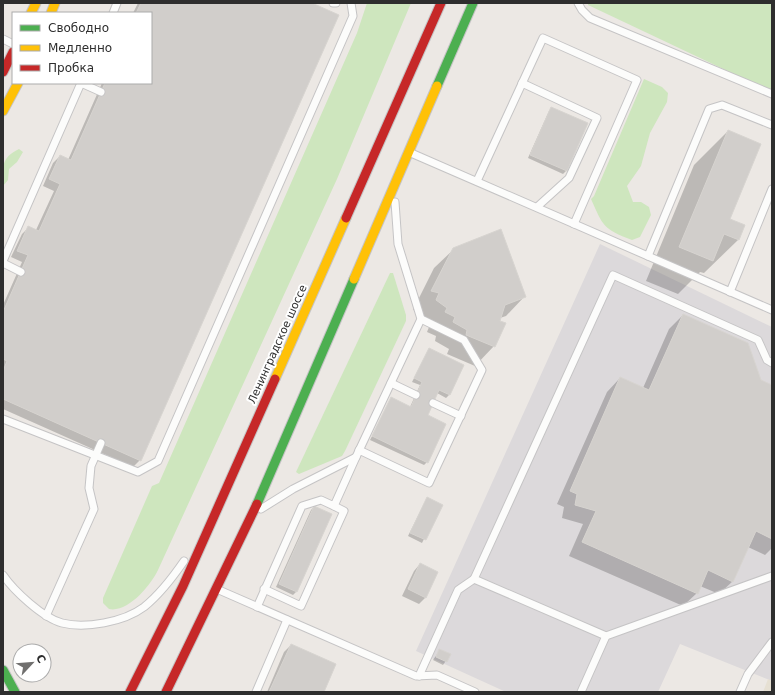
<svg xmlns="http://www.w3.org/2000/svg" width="775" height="695" font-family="'DejaVu Sans',sans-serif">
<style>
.industrial{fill:#dcd9db}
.education{fill:#e6e0d3}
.green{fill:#cee6be}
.shadow{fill:#0003}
.building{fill:#d1cecb;stroke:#d7d4d0}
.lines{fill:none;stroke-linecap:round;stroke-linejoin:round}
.lane-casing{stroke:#c5c4c5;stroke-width:9}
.fast-casing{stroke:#c5c4c5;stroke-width:11}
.slow-casing{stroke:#c5c4c5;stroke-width:11}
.jam-casing{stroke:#c5c4c5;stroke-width:11}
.lane{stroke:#fcfcfb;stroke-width:7}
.fast{stroke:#4caf50;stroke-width:9}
.slow{stroke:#ffc107;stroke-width:9}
.jam{stroke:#c62828;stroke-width:9}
.labels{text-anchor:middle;stroke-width:4;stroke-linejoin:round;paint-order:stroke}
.street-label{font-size:11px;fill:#2e2e2e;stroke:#fff}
</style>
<rect width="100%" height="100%" fill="#ece8e4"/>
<path class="industrial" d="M600,244L772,327V681L680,644L658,692H506L416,651Z"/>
<path class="education" d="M768,679L772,681V692H763Z"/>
<g class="green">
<path d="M367,3H411L337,179L158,570C151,585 128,613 109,609L103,603V598L152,486L159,483L357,33Z"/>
<path d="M588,3H772V92L588,5Z"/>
<path d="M644,79L662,87L668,93L667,102L650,133L641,166L627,186L633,202H641L649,207L651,215L640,237L632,240C603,229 603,226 591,199L594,196Z"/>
<path d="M19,149L23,152L17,162L9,169L8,180L3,186C3,168 0,158 19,149Z"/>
<path d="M390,273H393L406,315V321L345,451L342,456L299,474L296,472Z"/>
</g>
<g class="shadow">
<path d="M138,3H309L140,460L133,467L3,409V305L22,262L11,257L22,234L29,227L36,230L54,191L43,186L53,163L60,156L68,160L102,83H151V13H133Z"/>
<path d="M552,108L587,124L566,171L563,174L528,158L549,111Z"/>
<path d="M728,131L729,219L738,240L704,273L700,272L678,294L646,281L694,165Z"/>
<path d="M454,249L525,296L506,316L500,318L494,346L475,366L447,354L449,349L435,341L436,336L427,332L429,327L417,320L421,312L413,310L434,268Z"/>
<path d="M683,315L760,380L772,386V548L765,555L748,547L733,581L719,594L700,586L697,593L683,606L569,556L583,524L562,518L564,507L557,504L607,392L620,378L643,388L669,329Z"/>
<path d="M429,349L463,366L449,395L446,398L437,393L426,415L427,462L424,465L370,440L391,399L410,407L420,385L412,382Z"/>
<path d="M427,498L441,505L422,543L408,536Z"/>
<path d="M314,507L330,515L296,592L293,595L276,587L311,510Z"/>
<path d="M420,564L426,597L419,604L402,596L414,571Z"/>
<path d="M291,645L322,692H267L284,652Z"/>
<path d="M440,650L450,655L443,665L433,660Z"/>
</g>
<g class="building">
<path d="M141,3H312L339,15L141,461L3,399V371L7,361L3,359V312L28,255L17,251L28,226L39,231L60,184L49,179L60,155L71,160L105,83H151V13H136Z"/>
<path d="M551,107L588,123L567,171L530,155Z"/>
<path d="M728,130L761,144L730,219L745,225L739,240L724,234L713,261L679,247Z"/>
<path d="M501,229L526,297L505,305L500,321L506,323L495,347L466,335L467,330L453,322L455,317L445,312L447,308L436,300L439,293L431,291L453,248Z"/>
<path d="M683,314L748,343L761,380L772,385V539L756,531L733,582L708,570L698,594L582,542L596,511L575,505L577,494L570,491L620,377L649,390Z"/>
<path d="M429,348L464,365L450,395L439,390L428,415L446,424L428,463L372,436L391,397L411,407L422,382L414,378Z"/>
<path d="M427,497L443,505L426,540L410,533Z"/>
<path d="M314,506L332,514L297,592L279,584Z"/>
<path d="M420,563L438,572L426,598L408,589Z"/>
<path d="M291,644L336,664L324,692H269Z"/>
<path d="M439,649L451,654L447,662L436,657Z"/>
</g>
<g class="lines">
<g class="lane-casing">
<g id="lane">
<path d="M333,3H336"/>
<path d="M578,3L582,10L590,18L772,94"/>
<path d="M113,13L117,3"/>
<path d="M3,39L13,44"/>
<path d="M81,83L101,92"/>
<path d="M522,83L597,118L569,178L537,207"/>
<path d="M411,153L772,310"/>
<path d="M477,181L543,38L637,80L574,224"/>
<path d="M648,256L709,109L722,105L772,125"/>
<path d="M3,261L81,83"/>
<path d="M3,263L21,272"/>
<path d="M730,292L772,189"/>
<path d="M391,383L416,395"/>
<path d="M433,403L461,416"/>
<path d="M3,419L138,472L158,461L353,16L351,3"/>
<path d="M359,450L429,483L482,370L464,340L421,319"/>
<path d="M261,509L293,489L356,457L421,319L398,244L395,202"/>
<path d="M3,575C14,591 43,618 62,623C85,629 124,622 144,607C159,595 173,577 184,561"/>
<path d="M264,589L301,606L344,511L334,506"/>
<path d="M219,590L416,676L437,675L475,692"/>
<path d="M257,607L302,506L321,500L334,506L356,457"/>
<path d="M46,616L94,509L89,488L91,466L101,443"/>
<path d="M606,636L474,579L613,275L758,340L767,360L772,363"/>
<path d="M419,676L458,590L474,579"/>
<path d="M256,692L287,620"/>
<path d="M581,692L606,636L772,576"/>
<path d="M740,692L748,674L772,642"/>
</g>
</g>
<g class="fast-casing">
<g id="fast">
<path d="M437,86L473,3"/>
<path d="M257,504L354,279"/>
<path d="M3,670L15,692"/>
</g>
</g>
<g class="slow-casing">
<g id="slow">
<path d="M31,13L36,3"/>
<path d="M51,13L55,3"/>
<path d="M3,111L18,83"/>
<path d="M354,279L437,86"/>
<path d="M275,379L346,218"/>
</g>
</g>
<g class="jam-casing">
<g id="jam">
<path d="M3,72L13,52"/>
<path d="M346,218L441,3"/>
<path d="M130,692L183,586L275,379"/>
<path d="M166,692L257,504"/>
</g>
</g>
<use href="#lane" class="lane"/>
<use href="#fast" class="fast"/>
<use href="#slow" class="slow"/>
<use href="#jam" class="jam"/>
</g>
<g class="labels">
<g class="street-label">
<text transform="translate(277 344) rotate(-66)" y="4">Ленинградское шоссе</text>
</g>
</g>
<rect width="775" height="695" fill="none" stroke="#2e2e2e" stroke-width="8"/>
<rect x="12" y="12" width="140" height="72" fill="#ffffff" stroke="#ababab"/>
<rect x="20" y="25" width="20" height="6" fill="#4caf50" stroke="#ababab"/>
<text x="48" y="32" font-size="12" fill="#2e2e2e">Свободно</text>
<rect x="20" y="45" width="20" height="6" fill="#ffc107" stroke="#ababab"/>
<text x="48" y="52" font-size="12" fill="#2e2e2e">Медленно</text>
<rect x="20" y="65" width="20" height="6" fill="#c62828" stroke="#ababab"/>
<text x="48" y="72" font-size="12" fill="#2e2e2e">Пробка</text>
<g transform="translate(32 663) rotate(64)"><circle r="19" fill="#ffffff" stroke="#ababab"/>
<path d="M0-3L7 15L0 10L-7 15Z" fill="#706f6e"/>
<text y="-6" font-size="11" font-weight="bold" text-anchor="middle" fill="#2e2e2e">С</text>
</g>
</svg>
